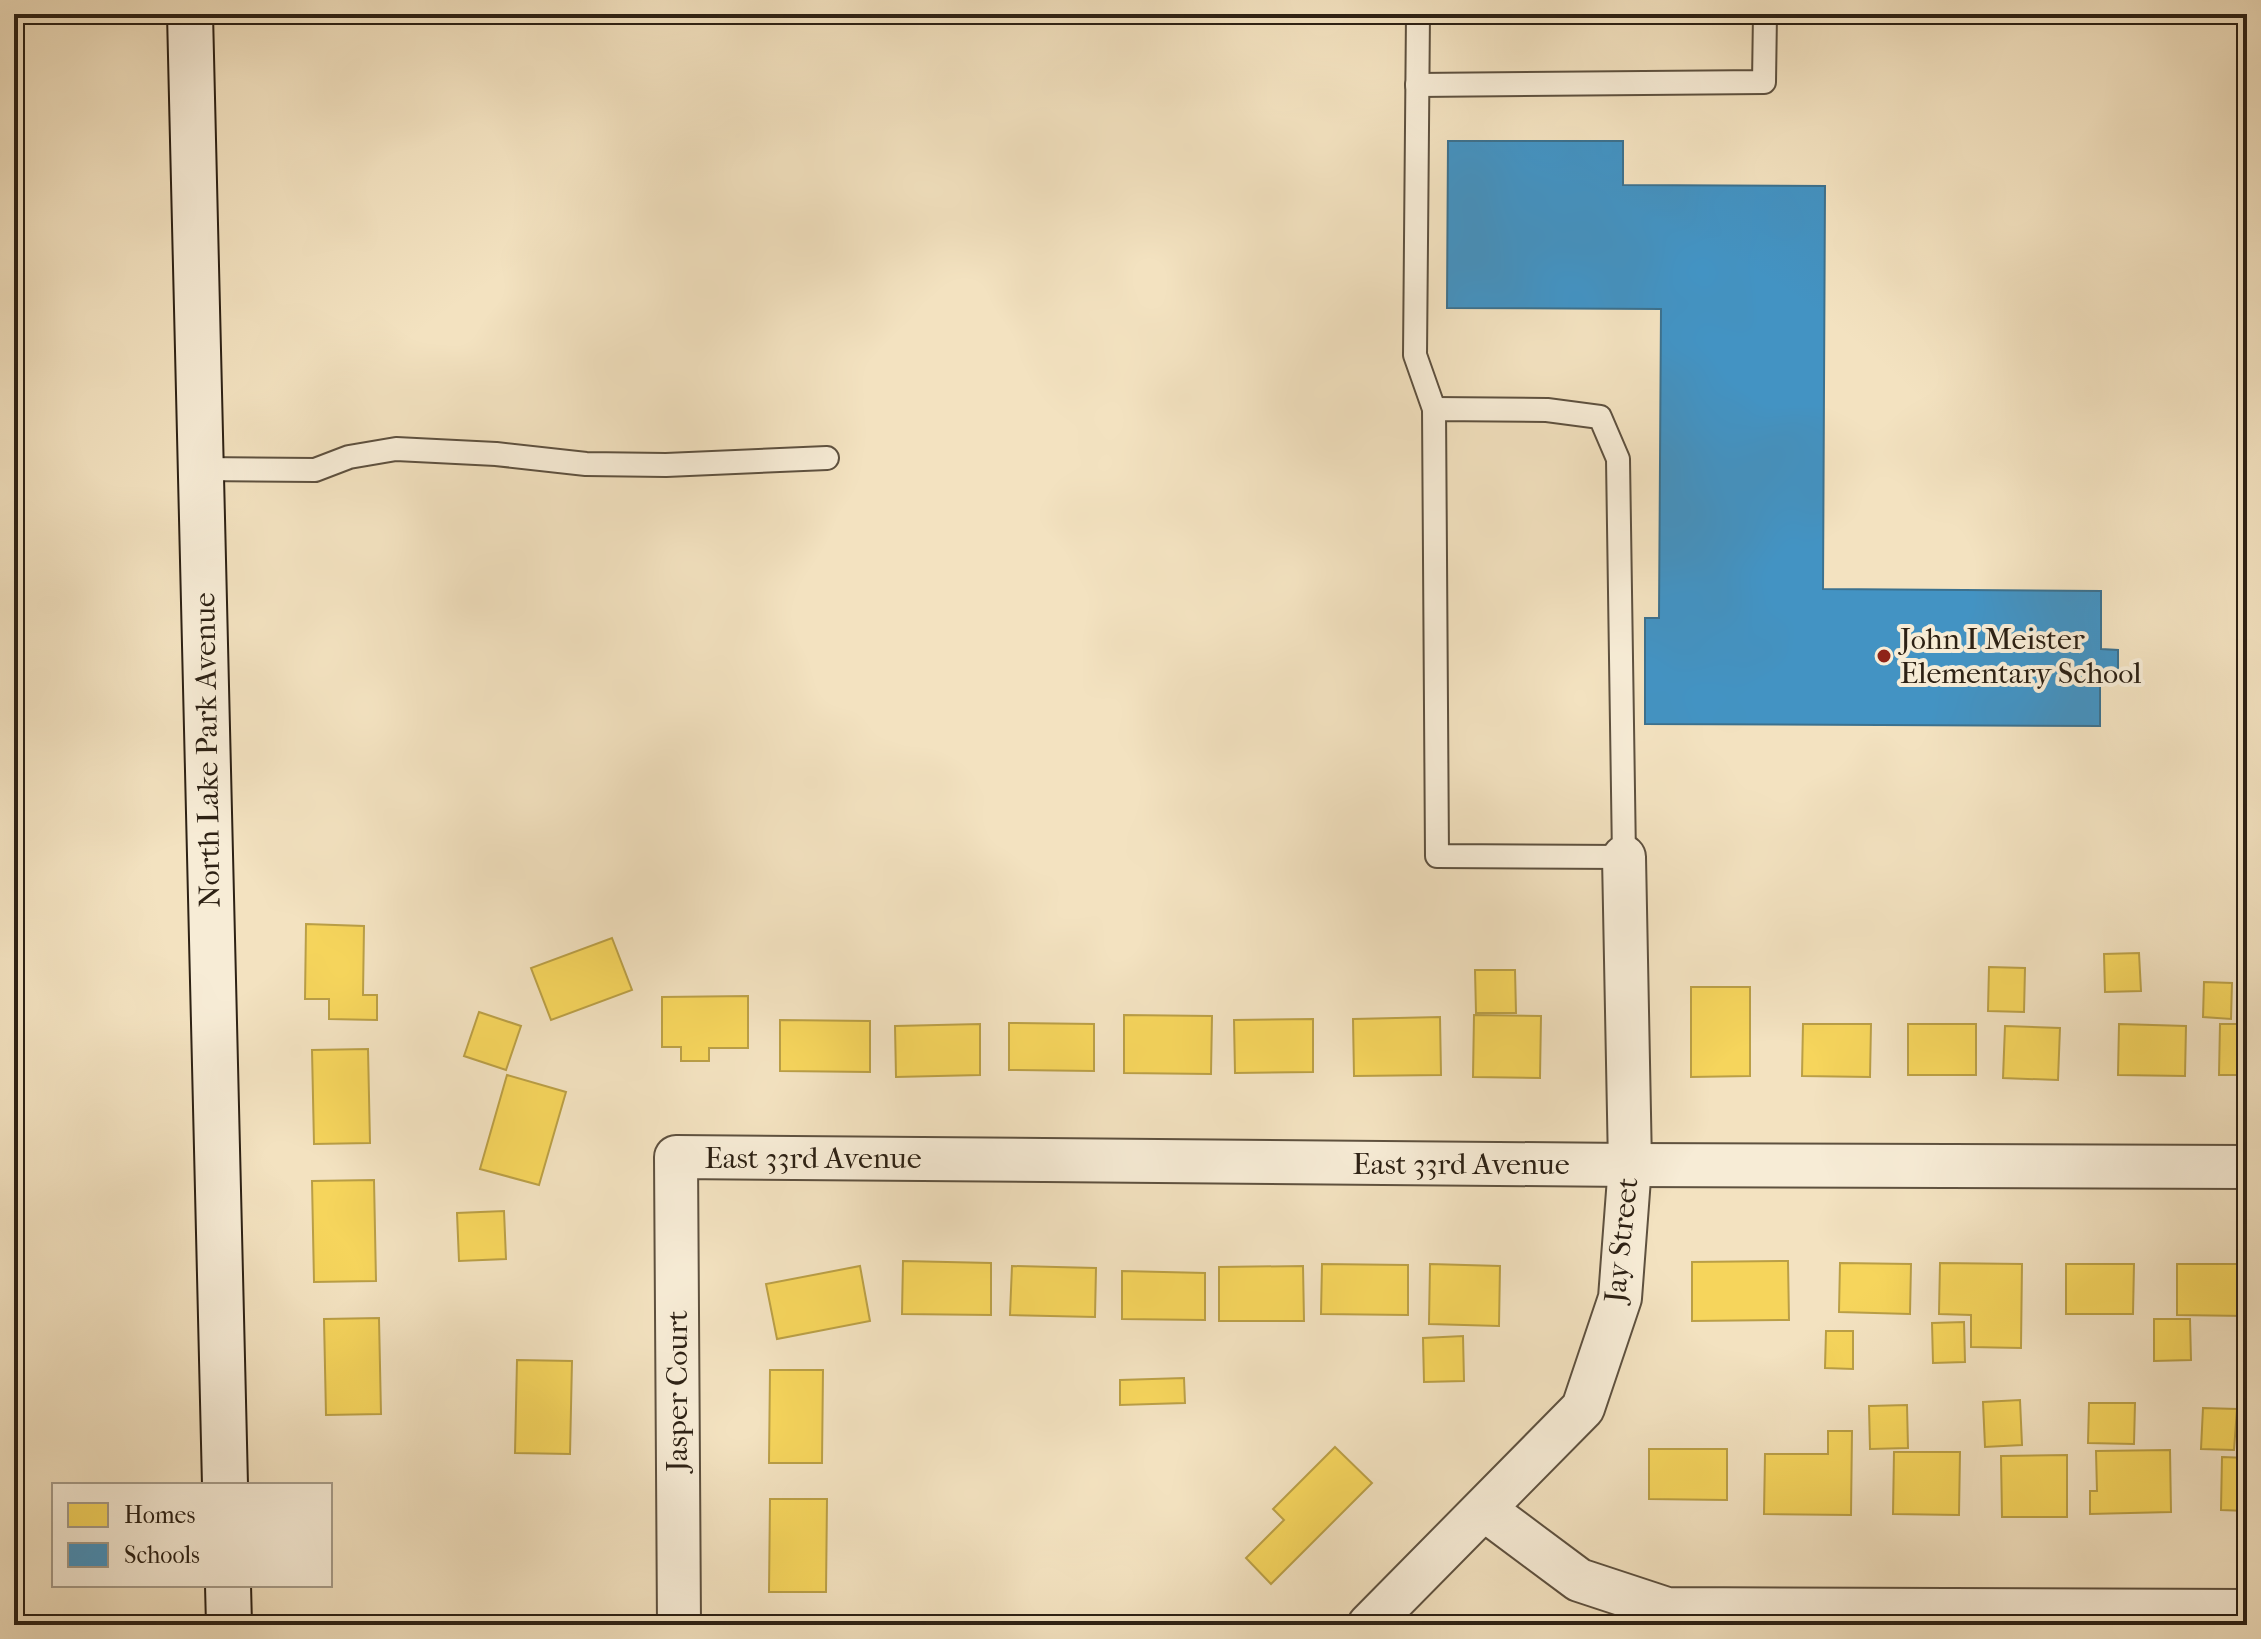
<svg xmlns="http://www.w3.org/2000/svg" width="2261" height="1639" font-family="'IM FELL French Canon',serif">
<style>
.homes{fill:#f6d55c;stroke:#ba9f46;stroke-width:2}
.schools{fill:#4393c3;stroke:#3c718e;stroke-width:2}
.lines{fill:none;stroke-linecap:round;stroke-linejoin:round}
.lane-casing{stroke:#5e513f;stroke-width:26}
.street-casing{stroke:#5e513f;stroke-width:46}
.secondary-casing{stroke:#2d2114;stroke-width:48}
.lane{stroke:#f7ecd6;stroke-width:22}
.street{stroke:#f7ecd6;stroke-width:42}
.secondary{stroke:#f7ecd6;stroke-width:44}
.poi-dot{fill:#8f2418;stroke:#f7ecd6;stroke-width:3}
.labels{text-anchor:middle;stroke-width:8;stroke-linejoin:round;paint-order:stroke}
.poi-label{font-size:30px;fill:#2d2114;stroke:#f7ecd6;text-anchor:start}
.street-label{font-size:30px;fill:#2d2114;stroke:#f7ecd6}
</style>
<rect width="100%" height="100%" fill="#f3e2c0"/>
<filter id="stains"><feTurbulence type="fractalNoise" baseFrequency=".0025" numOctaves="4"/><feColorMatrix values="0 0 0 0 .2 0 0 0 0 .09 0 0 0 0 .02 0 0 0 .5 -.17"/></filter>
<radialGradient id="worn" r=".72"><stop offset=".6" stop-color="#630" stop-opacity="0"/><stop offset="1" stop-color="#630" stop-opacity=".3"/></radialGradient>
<g class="homes">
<path d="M306,924L364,926L363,995H377V1020L329,1019V999H305Z"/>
<path d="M612,938L632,990L551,1020L531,968Z"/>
<path d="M2139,953L2141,991L2105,992L2104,954Z"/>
<path d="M1989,967L2025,968L2024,1012L1988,1011Z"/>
<path d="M1475,970H1515L1516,1013H1476Z"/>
<path d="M2204,982L2232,983L2231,1019L2203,1017Z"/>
<path d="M1691,987H1750V1076L1691,1077Z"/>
<path d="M748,996V1048H709V1061H681V1047H662V997Z"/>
<path d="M479,1012L521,1026L506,1070L464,1056Z"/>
<path d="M1124,1015L1212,1016L1211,1074L1124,1073Z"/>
<path d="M1474,1015L1541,1016L1540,1078L1473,1077Z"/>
<path d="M1440,1017L1441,1075L1354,1076L1353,1019Z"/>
<path d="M1313,1019V1072L1235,1073L1234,1020Z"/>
<path d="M780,1020L870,1021V1072L780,1071Z"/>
<path d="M1009,1023L1094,1024V1071L1009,1070Z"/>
<path d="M980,1024V1075L896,1077L895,1026Z"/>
<path d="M1803,1024H1871L1870,1077L1802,1076Z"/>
<rect x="1908" y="1024" width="68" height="51"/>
<path d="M2119,1024L2186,1026L2185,1076L2118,1075Z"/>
<path d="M2220,1024H2247V1075H2219Z"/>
<path d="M2005,1026L2060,1028L2058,1080L2003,1078Z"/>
<path d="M368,1049L370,1143L314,1144L312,1050Z"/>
<path d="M507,1075L566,1092L539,1185L480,1169Z"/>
<path d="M374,1180L376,1281L314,1282L312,1181Z"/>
<path d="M504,1211L506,1259L459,1261L457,1213Z"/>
<path d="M903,1261L991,1263V1315L902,1314Z"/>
<path d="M1788,1261L1789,1320L1692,1321V1262Z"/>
<path d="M1840,1263L1911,1264L1910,1314L1839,1312Z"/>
<path d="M1940,1263L2022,1264L2021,1348L1971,1347V1315L1939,1314Z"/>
<path d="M1322,1264L1408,1265V1315L1321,1314Z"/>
<path d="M1430,1264L1500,1266L1499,1326L1429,1324Z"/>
<path d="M2066,1264H2134L2133,1314H2066Z"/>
<path d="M2177,1264H2245V1316L2177,1315Z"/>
<path d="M860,1266L870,1321L777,1339L766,1284Z"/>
<path d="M1012,1266L1096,1268L1095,1317L1010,1315Z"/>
<path d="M1303,1266L1304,1321H1219V1267Z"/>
<path d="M1122,1271L1205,1273V1320L1122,1319Z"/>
<path d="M379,1318L381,1414L326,1415L324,1319Z"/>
<path d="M2154,1319H2190L2191,1360L2154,1361Z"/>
<path d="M1964,1322L1965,1362L1933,1363L1932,1323Z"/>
<path d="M1826,1331H1853V1369L1825,1368Z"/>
<path d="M1463,1336L1464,1381L1424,1382L1423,1338Z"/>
<path d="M517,1360L572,1361L570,1454L515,1453Z"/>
<path d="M770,1370H823L822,1463H769Z"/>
<path d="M1184,1378L1185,1403L1120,1405V1380Z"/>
<path d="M2020,1400L2022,1445L1985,1447L1983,1402Z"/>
<path d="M2089,1403H2135L2134,1444L2088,1443Z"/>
<path d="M1907,1405L1908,1448L1870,1449L1869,1406Z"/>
<path d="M2203,1408L2237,1409L2234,1450L2201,1449Z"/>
<path d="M1828,1431H1852L1851,1515L1764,1514L1765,1454H1828Z"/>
<path d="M1335,1447L1372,1483L1271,1584L1246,1558L1284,1520L1273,1509Z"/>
<path d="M1649,1449H1727V1500L1649,1499Z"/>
<path d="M2170,1450L2171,1512L2090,1514V1491H2097L2096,1451Z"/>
<path d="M1894,1452H1960L1959,1515L1893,1514Z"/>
<path d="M2067,1455V1517H2002L2001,1456Z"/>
<path d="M2222,1457L2247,1458V1511L2221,1510Z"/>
<path d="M770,1499H827L826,1592H769Z"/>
</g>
<path class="schools" d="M1448,141H1623V185L1825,186L1823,589L2101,591V649L2118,650V671H2100V726L1645,724V618H1659L1661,309L1447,308Z"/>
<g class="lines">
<g class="lane-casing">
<g id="lane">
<path d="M1418,14L1415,355L1434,409"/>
<path d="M1417,85L1764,82L1765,14"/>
<path d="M1434,409L1547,410L1600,417L1618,459L1624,857L1437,856Z"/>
<path d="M200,469L315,470L349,457L396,449L496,454L586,464L666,465L827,458"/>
</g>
</g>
<g class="street-casing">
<g id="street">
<path d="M1485,1510L1579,1580L1667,1609L2247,1611"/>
<path d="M679,1625L676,1157L1630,1165L2247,1167"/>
<path d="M1369,1625L1583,1408L1620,1298L1630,1165L1624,857"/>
</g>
</g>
<g class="secondary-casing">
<g id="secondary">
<path d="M190,14L225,1485"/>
<path d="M228,1585L229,1625"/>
</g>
</g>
<use href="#lane" class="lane"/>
<use href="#street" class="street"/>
<use href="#secondary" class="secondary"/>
</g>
<circle class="poi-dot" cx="1884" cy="656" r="8"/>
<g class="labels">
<g class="poi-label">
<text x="1900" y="649">John I Meister<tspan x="1900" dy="34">Elementary School</tspan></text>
</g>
<g class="street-label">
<text transform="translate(207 750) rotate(-91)" y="10">North Lake Park Avenue</text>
<text x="813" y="1168">East 33rd Avenue</text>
<text x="1461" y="1174">East 33rd Avenue</text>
<text transform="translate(1621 1240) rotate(-84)" y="10">Jay Street</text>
<text transform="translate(677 1391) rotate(-90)" y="10">Jasper Court</text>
</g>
</g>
<rect width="2261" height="1639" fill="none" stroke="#f3e2c0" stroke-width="48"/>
<rect x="16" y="16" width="2229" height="1607" fill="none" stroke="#2d2114" stroke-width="4"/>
<rect x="24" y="24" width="2213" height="1591" fill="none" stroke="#2d2114" stroke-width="2"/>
<rect x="52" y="1483" width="280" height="104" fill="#f7ecd6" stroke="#a69b88" stroke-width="2"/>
<rect x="68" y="1503" width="40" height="24" fill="#f6d55c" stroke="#a69b88" stroke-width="2"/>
<text x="124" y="1523" font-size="24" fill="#2d2114">Homes</text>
<rect x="68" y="1543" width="40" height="24" fill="#4393c3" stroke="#a69b88" stroke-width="2"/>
<text x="124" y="1563" font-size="24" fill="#2d2114">Schools</text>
<rect width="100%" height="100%" filter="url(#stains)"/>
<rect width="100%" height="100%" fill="url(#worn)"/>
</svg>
